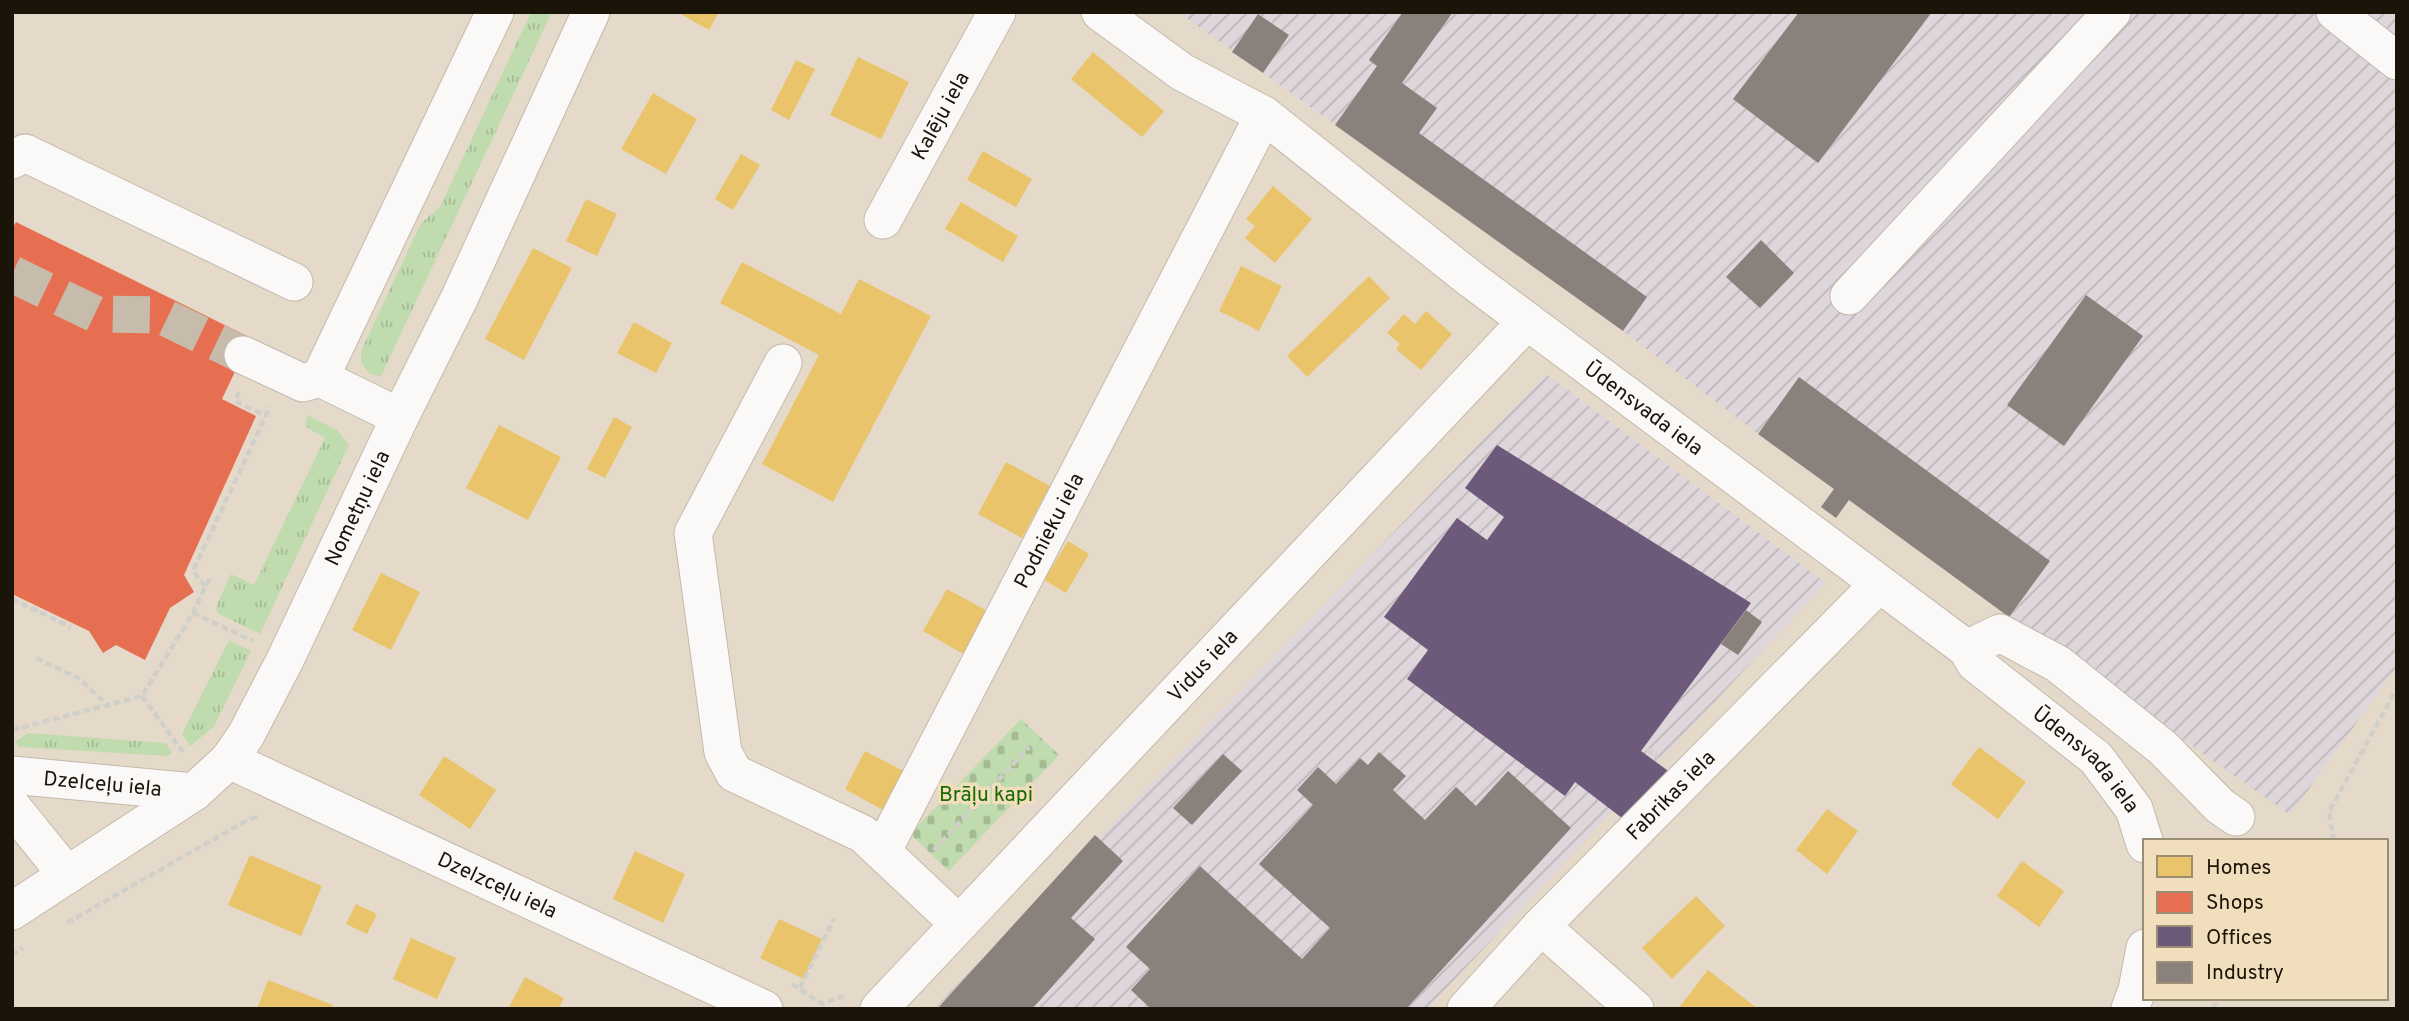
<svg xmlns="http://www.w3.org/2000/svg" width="2409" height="1021" font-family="Overpass,sans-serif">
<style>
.industrial{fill:url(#industrial-furrows)}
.grass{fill:url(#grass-tufts)}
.cemetery{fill:url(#cemetery-stones)}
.homes{fill:#e9c46a}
.shops{fill:#e76f51}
.offices{fill:#6d597a}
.industry{fill:#8a817c}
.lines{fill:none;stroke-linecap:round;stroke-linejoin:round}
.minor-tunnel{stroke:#c7bcac;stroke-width:37;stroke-dasharray:37 18;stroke-linecap:butt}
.minor-casing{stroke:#c2b9ac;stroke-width:39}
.path{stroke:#d1cfca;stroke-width:4.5;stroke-dasharray:7 3.5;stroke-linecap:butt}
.minor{stroke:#fbf9f7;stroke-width:37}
.labels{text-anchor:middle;stroke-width:7;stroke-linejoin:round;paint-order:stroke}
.street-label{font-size:21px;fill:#1b1509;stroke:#f1debd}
.park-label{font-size:21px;fill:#176a00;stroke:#f1debd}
</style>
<defs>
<pattern id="industrial-furrows" width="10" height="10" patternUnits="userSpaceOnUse" patternTransform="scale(1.75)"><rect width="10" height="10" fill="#ded6da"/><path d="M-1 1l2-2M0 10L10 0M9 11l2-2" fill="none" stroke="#beb7ba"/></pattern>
<pattern id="grass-tufts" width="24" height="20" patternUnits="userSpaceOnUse" patternTransform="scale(1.75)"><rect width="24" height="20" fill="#c0dbae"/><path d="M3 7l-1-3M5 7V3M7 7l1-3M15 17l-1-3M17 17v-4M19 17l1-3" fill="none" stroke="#a4bb94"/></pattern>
<pattern id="cemetery-stones" width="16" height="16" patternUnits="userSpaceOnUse" patternTransform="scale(1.75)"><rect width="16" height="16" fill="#c0dbae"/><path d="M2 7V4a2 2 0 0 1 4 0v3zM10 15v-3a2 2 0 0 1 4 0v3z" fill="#a4bb94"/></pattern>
</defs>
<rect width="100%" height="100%" fill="#e5dac9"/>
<g class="industrial">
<path d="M1178,12H2397V667L2290,815L2009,617L1758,434L1623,331Z"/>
<path d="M1546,374L1826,583L1427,1009H934Z"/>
</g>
<g class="grass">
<path d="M531,12H552L381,376L370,374L361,363V351L421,223L440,207Z"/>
<path d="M307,415L337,430L349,445L260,634L217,613L216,607L231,574L254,585L325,438L306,427Z"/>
<path d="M229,640L251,651L214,727L190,746L182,734Z"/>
<path d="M28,733L166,743L172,753L168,756L20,747L15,742Z"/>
</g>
<path class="cemetery" d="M1021,719L1059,755L949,871L910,834Z"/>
<g class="homes">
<path d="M677,12H719L709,30Z"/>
<path d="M1093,52L1164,111L1142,137L1071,79Z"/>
<path d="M858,57L909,82L881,139L830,115Z"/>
<path d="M796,60L815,69L789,120L771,110Z"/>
<path d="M653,93L697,119L666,174L621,149Z"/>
<path d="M983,151L1032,179L1016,207L967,180Z"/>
<path d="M741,154L760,165L733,210L715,199Z"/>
<path d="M1273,186L1312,219L1275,263L1245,238L1255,226L1246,219Z"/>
<path d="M586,199L617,214L597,256L566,241Z"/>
<path d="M961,202L1018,236L1003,262L945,229Z"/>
<path d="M533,248L572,268L524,360L485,339Z"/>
<path d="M742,262L841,314L859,279L931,316L833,502L762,464L819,355L720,303Z"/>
<path d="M1241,266L1282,286L1259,331L1219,311Z"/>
<path d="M1369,276L1390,298L1307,377L1287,356Z"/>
<path d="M1426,311L1452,334L1421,370L1396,349L1400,344L1387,333L1404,314L1415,324Z"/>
<path d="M634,322L672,343L656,373L617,353Z"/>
<path d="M614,417L632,427L605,478L587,469Z"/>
<path d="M499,425L561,457L528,520L466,488Z"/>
<path d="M1006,462L1050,486L1022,538L978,514Z"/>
<path d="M1068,541L1089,554L1066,593L1044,580Z"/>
<path d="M381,573L420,592L391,650L352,630Z"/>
<path d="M947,589L991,613L967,656L923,631Z"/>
<path d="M1979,747L2026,782L1998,819L1951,784Z"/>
<path d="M865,751L911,775L890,814L845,789Z"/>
<path d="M444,756L496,790L470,829L419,795Z"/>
<path d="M1827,809L1858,831L1827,874L1796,850Z"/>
<path d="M635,851L685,874L663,923L613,899Z"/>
<path d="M250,855L322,886L301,936L228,905Z"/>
<path d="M2022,861L2064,891L2039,927L1997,896Z"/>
<path d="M1696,896L1725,926L1672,979L1642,948Z"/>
<path d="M356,904L377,914L367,934L346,924Z"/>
<path d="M779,919L822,939L804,979L760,958Z"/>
<path d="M411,938L456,958L437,999L393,979Z"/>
<path d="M1708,970L1758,1009H1678Z"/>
<path d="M525,977L564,998L558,1009H508Z"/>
<path d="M268,980L333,1005L331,1009H257Z"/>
</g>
<path class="shops" d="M16,222L251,338L222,399L256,416L184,575L194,592L170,608L145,660L116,645L103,653L89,631L12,594V229Z"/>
<path class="offices" d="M1497,445L1751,603L1641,751L1671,773L1631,825L1575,782L1565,796L1407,679L1428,650L1384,617L1457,518L1487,540L1504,517L1465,488Z"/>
<g class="industry">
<path d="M1403,12H1453L1402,83L1437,108L1419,133L1647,297L1623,331L1335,125L1377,66L1369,60Z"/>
<path d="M1799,12H1932L1818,163L1733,99Z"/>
<path d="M1258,14L1289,35L1263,73L1232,52Z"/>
<path d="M1761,240L1794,273L1760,308L1726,277Z"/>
<path d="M2086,295L2143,336L2064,446L2007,405Z"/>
<path d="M1799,377L2050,561L2009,617L1849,500L1836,518L1821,507L1834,489L1758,434Z"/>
<path d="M1746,610L1762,622L1738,655L1721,644Z"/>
<path d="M1379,752L1406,776L1393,790L1425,820L1456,787L1476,806L1508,771L1571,828L1406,1009H1151L1131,990L1150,969L1126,947L1200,866L1302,959L1330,928L1259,864L1313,805L1297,790L1318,767L1336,784L1360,758L1368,765Z"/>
<path d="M1223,754L1242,771L1192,825L1173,808Z"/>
<path d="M1095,835L1123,861L1071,918L1095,939L1032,1009H937Z"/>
</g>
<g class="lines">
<path class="minor-tunnel" d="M12,274L95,314L160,315L243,355"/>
<g class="minor-casing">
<g id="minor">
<path id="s1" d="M1100,12L1182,72L1264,115L1472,280L1967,649L1975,663L2096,758L2134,809L2145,844"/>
<path d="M2335,12L2397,61"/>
<path d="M12,160L25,153L294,282"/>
<path id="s2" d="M883,220L997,12"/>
<path d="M1849,296L2112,12"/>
<path d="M243,355L303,383L320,378L400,417"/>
<path d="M783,363L693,533L723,752L734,773L863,834L959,924"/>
<path d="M320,378L495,12"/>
<path d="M1967,649L2000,633L2058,664L2163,748L2220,806L2236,817"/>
<path id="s3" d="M229,760L764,1009"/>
<path id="s4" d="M12,775L194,792"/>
<path d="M12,807L67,875"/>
<path id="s5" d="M883,850L1264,115"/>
<path id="s6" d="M12,911L194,792L229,760L246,735L285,660L400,417L459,299L591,12"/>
<path d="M1541,926L1635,1009"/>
<path id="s7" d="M879,1009L1527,321"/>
<path id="s8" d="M1466,1009L1541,926L1879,584"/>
<path d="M2130,1009L2137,990L2145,948"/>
</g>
</g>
<g class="path">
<path d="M239,392L235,401L266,416"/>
<path d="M205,586L193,571L270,407"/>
<path d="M12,599L71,627"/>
<path d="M193,613L253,641"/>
<path d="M36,658L78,678L108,705"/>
<path d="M142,696L183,752"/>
<path d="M12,730L142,696L193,613L209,579"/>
<path d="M1647,749L1658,757"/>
<path d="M251,819L260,816"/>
<path d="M2334,841L2329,812L2397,688"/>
<path d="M934,850L1029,747"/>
<path d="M67,923L251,818"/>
<path d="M12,955L23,948"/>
<path d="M792,984L822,1004L846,995"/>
<path d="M800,988L834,918"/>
<path d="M2213,1009L2217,998"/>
</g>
<use href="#minor" class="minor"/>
</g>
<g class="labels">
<g class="street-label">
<text dy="7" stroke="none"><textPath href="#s2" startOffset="119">Kalēju iela</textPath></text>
<text dy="7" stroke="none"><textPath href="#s1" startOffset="674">Ūdensvada iela</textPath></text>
<text dy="7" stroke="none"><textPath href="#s6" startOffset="548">Nometņu iela</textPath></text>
<text dy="7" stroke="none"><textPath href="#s5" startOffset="360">Podnieku iela</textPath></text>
<text dy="7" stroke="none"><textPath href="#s7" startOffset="472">Vidus iela</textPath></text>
<text dy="7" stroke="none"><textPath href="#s1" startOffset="1241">Ūdensvada iela</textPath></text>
<text dy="7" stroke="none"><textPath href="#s4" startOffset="91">Dzelceļu iela</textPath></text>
<text dy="7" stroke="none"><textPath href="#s8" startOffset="296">Fabrikas iela</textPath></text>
<text dy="7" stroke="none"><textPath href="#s3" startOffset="296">Dzelzceļu iela</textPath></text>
</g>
<g class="park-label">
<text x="986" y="801">Brāļu kapi</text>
</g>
</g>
<rect width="2409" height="1021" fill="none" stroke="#1b1509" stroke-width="28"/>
<rect x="2143" y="839" width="245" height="161" fill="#f1debd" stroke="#9b8e75" stroke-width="2"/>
<rect x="2157" y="856" width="35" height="21" fill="#e9c46a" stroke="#9b8e75" stroke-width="2"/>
<text x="2206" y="874" font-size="21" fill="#1b1509">Homes</text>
<rect x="2157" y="892" width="35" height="21" fill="#e76f51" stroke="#9b8e75" stroke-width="2"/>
<text x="2206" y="909" font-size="21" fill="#1b1509">Shops</text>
<rect x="2157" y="926" width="35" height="21" fill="#6d597a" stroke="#9b8e75" stroke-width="2"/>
<text x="2206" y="944" font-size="21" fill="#1b1509">Offices</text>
<rect x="2157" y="962" width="35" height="21" fill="#8a817c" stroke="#9b8e75" stroke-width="2"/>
<text x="2206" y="979" font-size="21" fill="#1b1509">Industry</text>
</svg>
